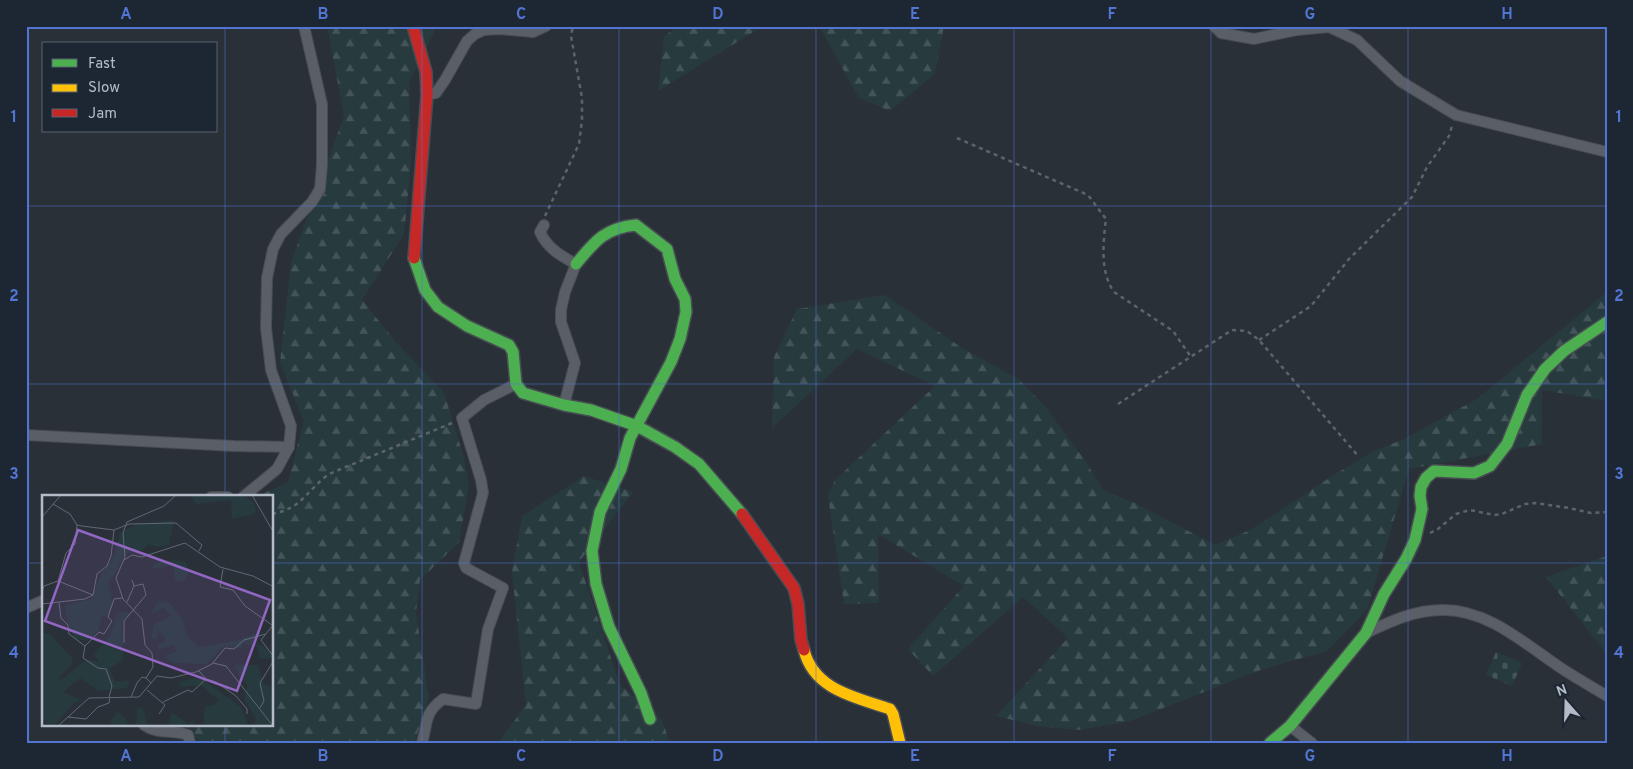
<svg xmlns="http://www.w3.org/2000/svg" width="1633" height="769" font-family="Overpass,sans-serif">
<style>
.forest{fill:url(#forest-firs)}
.cemetery{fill:url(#cemetery-stones)}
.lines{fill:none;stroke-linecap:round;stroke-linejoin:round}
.street-casing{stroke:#484c53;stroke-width:12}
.fast-casing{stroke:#484c53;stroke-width:14}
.slow-casing{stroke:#484c53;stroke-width:14}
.jam-casing{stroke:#484c53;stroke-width:14}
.path{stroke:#5d636a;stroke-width:2.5;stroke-dasharray:4 4;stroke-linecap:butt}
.street{stroke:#5a5e66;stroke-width:10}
.fast{stroke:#4caf50;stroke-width:11}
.slow{stroke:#ffc107;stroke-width:11}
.jam{stroke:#c62828;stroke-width:11}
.grid{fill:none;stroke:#5274d3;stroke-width:1;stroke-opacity:0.55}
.inset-road{fill:none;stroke:#616872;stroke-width:1}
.view{fill:#9266c3;fill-opacity:0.15;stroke:#9266c3;stroke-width:2.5}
.inset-edge{fill:none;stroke:#b4bcc9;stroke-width:2.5}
.neatline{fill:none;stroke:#5274d3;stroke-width:2}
.grid-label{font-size:16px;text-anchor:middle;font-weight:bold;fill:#5274d3}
</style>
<defs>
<pattern id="forest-firs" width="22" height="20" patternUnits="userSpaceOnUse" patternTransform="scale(1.25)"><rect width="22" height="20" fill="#273a3e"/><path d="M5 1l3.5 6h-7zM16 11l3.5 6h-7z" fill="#445559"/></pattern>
<pattern id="cemetery-stones" width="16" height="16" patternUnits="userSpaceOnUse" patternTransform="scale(1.25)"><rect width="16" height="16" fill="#273a3e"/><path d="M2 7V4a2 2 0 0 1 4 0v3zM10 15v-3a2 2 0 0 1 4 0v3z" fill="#445559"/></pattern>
</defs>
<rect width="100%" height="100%" fill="#2a3038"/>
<g class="forest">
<path d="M327,26H437L409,82L411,163L404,234L362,300L395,341L444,393L464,458L469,485L459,542L420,580L416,613L429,698L414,743H200L184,725H272V497L258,496L288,482L304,421L280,363L291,262L344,116Z"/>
<path d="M677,26H763L658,91L664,37Z"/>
<path d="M819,26H944L935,74L890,111L859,98Z"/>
<path d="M1607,292V401L1542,390V444L1409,469L1367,610L1327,651L1263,669L1130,721L1078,730L1038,726L996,716L1068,638L1023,597L933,676L908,649L964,586L878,534L879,603L844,604L828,496L835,480L935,386L857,349L772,428L774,357L797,309L885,295L962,348L1018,379L1044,405L1084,459L1104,491L1135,503L1215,545L1250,530L1337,473L1372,452L1404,439L1477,399Z"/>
<path d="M584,476L633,492L579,562L620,685L662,720L670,743H498L526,705L512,572L522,516Z"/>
<path d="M1607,556V654L1546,577Z"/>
</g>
<path class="cemetery" d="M1496,652L1522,663L1512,686L1486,675Z"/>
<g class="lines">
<g class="street-casing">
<g id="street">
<path d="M1214,26L1221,33L1254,39L1297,30L1329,27L1357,40L1400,81L1456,115L1607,152"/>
<path d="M427,95L436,93L445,80L467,41L475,34L484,30L500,29L533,32L546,26"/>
<path d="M544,225L540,232C547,248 561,256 576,264L565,292L561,310V322L575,363L564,405"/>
<path d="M26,435L234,446L289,447"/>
<path d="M211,497H228"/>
<path d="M243,497L277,469L289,447L291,426L271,370L266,328L267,278L273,249L281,234L312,202L320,189L322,165V104L304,26"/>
<path d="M26,608L44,600"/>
<path d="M1366,633C1391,621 1415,610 1442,610C1489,609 1527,646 1564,670C1578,679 1592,687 1607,696"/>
<path d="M144,725C158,735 173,729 188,735L190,743"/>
<path d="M1290,726L1312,743"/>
<path d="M422,743C428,722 424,713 443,699L476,704L488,629L503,588L466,568L464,563L483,493L481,480L462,418L484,400L516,384"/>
</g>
</g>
<g class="fast-casing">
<g id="fast">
<path d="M414,258L425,290L438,307L467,326L509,345L513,352L516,384L523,393L564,405L591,410L637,426L675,447L699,464L742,514"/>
<path d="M576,264C595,241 605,228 636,225L667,249L675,279L685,299L686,312L680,339L671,362L630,438L621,469L600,512L592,551L596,584L609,627L641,693L650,719"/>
<path d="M1270,743L1290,726L1366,633L1384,594L1406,559L1415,540L1422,509L1420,496L1421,487L1426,478L1434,471L1474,473L1490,466L1507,444L1527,395L1545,369L1564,351L1607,322"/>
</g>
</g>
<g class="slow-casing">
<path id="slow" d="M804,650C814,690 855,697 890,709L893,714L900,743"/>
</g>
<g class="jam-casing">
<g id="jam">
<path d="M413,26L426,72L427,95L414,258"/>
<path d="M742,514L794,588L798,604L801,640L804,650"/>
</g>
</g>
<g class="path">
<path d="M957,138L1088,195L1106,219C1103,242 1100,273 1114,292L1173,331L1191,357"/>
<path d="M545,216L579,144L582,120V98L571,36L573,26"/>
<path d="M1259,340L1311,306L1349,259L1412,197L1427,167L1449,136L1452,126"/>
<path d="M1118,404L1232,330L1247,331L1259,340L1359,457"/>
<path d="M272,514C303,508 307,490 329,474L452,423"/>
<path d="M1430,533L1438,529L1456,514L1470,510L1494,515L1502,514L1525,504L1535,503L1569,508L1591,513L1607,512"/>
</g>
<use href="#street" class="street"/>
<use href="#fast" class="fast"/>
<use href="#slow" class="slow"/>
<use href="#jam" class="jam"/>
</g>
<path class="grid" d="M225,26V497M422,26V743M619,26V743M816,26V743M1014,26V743M1211,26V743M1408,26V743M26,206H1607M26,384H1607M26,563H44M272,563H1607M225,725V743"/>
<g transform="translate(42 495)">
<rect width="231" height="231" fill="#2a3038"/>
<path d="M147,0H200L211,7L214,15L212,19L190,24L189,5L155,9ZM132,25L127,50L114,52L106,49L101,55H89L81,62L73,80L66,86L71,109L67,119L60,122L56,136L45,146L32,144L23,118L24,110L49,104L59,79L71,64L78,38L94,29ZM130,65L143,67L148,75L143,84L136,87L133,84L131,70L110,74L113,68ZM117,106L128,108L140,124L145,141L156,152L193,146L219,137L221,139L210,148L225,152L231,163L218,164L215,152L201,148L199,154L182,151L164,169L132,168L123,162L134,156L131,150L117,155L115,151L124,145L117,136L114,144L109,143L112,129L129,121L122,113L108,119ZM84,116L89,120L80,126L81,165L67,174L73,187L88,185L85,193L57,196L38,183L21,197L41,206L32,208L13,230H8L0,224V138L8,139L30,163V169L16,183L19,185L45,164L58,168L52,160L68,141L75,119ZM193,170H216L221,188L229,192L231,201V231H208L215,225L202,204L205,190L198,183ZM153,183L160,184L199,212L207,231H161L163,212L174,209L176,205L159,190L138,192L137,187ZM98,212L102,215L105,231H94L95,214ZM76,217L83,223L88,231H73L68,226ZM130,217L147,230L151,224L152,231H126Z" fill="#273a3e"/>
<path class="inset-road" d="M210,0L232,38M11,9L28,19L35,30L40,31L72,35L87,29L134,28L160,50L157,56M0,22L19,0M82,65L90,60L100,62L143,48L178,72L211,81L232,92M181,74L178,92L191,95L203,111L230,130M16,86L51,100M0,96L2,91L16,86L24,58L33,49L35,30M51,100L55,79L65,71L69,61L72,35M85,107L92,91L90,85M17,108L19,123L26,130L27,139L43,151L41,163L56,173L64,174L70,191L67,202M0,109L43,104L51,100M232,129L219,145L232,162M82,148V126L104,100L101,89L92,91M43,151L57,137L62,139L70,126L66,122L72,104L80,103M171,168L184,171L231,231M157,176L164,184L174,187L194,201L205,214V219M109,188L104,183L111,172L110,158L103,150L100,124L81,104L74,83L83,62L81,38L85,27L122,11L134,0M105,195L123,210L117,219M89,202L95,188L100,182L104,183M121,207L146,195L150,197L164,184M218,213L222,206L218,188L232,165M26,222L44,224L56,212L67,208L68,202M16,231L47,203L97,202L115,181L129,183L154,177L170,169L183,153L192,154L202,145L224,139"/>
<path class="view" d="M36,35L228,105L195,196L3,126Z"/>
<rect width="231" height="231" class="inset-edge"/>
</g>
<rect width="1633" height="769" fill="none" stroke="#1d2633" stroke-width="55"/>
<rect x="42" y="42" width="175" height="90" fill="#1d2633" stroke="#59626f"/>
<rect x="52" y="59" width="25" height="8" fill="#4caf50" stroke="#59626f"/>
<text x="88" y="68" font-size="15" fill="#b4bcc9">Fast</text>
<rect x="52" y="84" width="25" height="8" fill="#ffc107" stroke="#59626f"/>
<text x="88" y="92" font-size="15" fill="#b4bcc9">Slow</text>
<rect x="52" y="109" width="25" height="8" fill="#c62828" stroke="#59626f"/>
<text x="88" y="118" font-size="15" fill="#b4bcc9">Jam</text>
<g transform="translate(1566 702) rotate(340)" stroke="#1d2633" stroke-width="4" paint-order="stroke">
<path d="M0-4L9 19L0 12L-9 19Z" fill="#b4bcc9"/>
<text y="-8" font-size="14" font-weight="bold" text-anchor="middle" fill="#b4bcc9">N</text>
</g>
<rect x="28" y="28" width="1578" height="714" class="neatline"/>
<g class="grid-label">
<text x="126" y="19">A</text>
<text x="323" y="19">B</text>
<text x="521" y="19">C</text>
<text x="718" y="19">D</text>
<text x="915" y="19">E</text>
<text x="1112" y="19">F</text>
<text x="1310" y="19">G</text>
<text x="1507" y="19">H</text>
<text x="14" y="122">1</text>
<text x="1619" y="122">1</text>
<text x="14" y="301">2</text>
<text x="1619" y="301">2</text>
<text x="14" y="479">3</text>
<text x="1619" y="479">3</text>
<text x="14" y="658">4</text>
<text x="1619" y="658">4</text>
<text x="126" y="761">A</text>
<text x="323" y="761">B</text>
<text x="521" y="761">C</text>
<text x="718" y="761">D</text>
<text x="915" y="761">E</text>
<text x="1112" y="761">F</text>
<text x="1310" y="761">G</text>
<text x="1507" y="761">H</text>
</g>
</svg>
